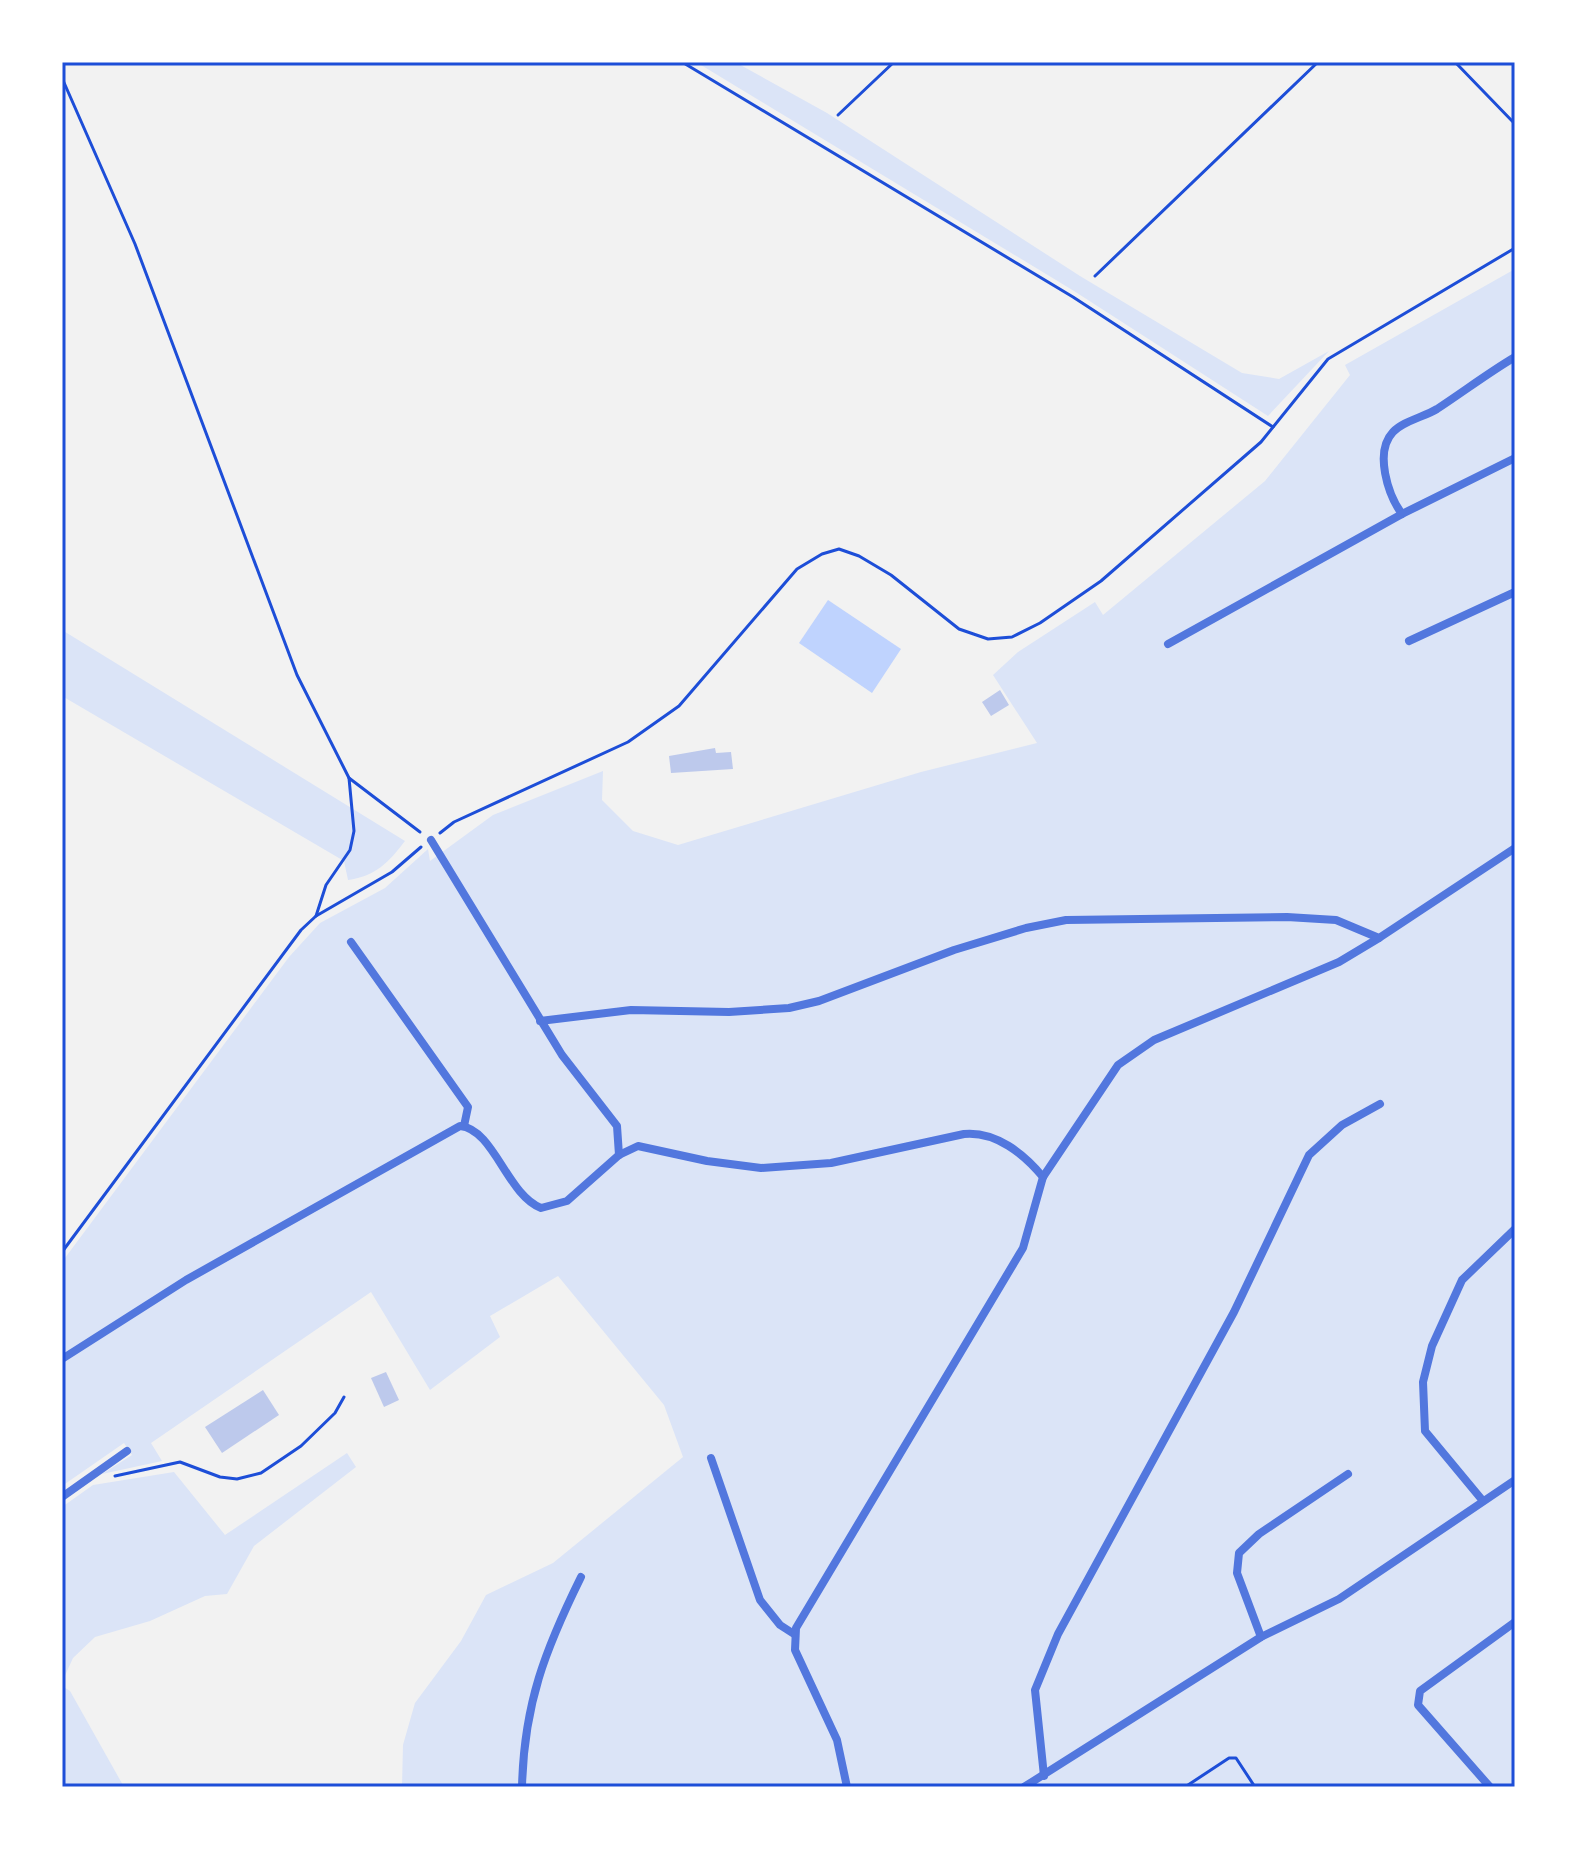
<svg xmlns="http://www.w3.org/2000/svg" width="1577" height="1849" font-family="'Source Sans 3',sans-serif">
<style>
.green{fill:#dbe4f7}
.water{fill:#bfd3fe}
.building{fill:#bdc9ec}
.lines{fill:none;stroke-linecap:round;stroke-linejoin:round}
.path{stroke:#1d4ed8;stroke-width:3}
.minor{stroke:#5277de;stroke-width:8}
.neatline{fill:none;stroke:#1d4ed8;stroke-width:3}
</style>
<rect width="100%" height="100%" fill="#f2f2f2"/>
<g class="green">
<path d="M696,62H735L827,113L1080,276L1242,373L1279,379L1329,351L1268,416L1074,291Z"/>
<path d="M1515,269V1787H402L403,1745L415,1703L461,1641L486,1595L553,1563L683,1457L664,1405L558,1276L490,1316L500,1337L430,1390L371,1292L151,1443L162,1461L102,1474L132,1455L124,1443L62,1486V1262L289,957L320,923L385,888L428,849L430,861L493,815L603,771L602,800L633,831L678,845L921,772L1037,743L993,675L1018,652L1095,602L1103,615L1265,481L1350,375L1345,365Z"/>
<path d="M62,630L405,841C389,862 376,876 348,880L344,861L62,696Z"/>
<path d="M347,1453L356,1467L254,1546L227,1594L205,1596L150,1621L95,1637L73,1658L62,1682V1507L93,1485L174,1472L225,1535Z"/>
<path d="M62,1686L70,1691L124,1787H62Z"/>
</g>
<path class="water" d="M828,600L901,649L872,693L799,643Z"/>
<g class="building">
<path d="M1000,690L1009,705L991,716L982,702Z"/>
<path d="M715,748L716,753L731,752L733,769L671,773L669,756Z"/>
<path d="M386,1372L399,1400L384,1407L371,1378Z"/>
<path d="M263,1390L279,1415L222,1453L205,1427Z"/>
</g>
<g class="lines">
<g class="path">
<path d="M682,62L1073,297L1273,427"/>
<path d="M1455,62L1515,124"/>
<path d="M62,78L135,244L297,675L349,778"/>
<path d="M838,115L894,62"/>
<path d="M1095,276L1318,62"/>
<path d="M440,833L454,822L628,742L679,706L797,569L822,554L839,549L859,556L891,575L959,629L988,639L1012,637L1040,623L1101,581L1261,442L1328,359L1515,248"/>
<path d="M316,916L326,885L350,850L354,831L349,778L420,832"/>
<path d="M62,1252L301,930L316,916L392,872L421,847"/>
<path d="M115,1476L180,1462L220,1477L237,1479L261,1473L301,1446L335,1413L344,1397"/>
<path d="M1185,1787L1229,1758H1236L1255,1787"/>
</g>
<g class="minor">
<path d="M1402,514C1388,495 1374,452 1393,432C1403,421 1424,417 1437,409C1463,392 1488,373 1515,357"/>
<path d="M1409,641L1515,592"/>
<path d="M1168,644L1402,514L1515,458"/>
<path d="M431,840L562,1055L617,1126L619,1155"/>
<path d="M351,942L468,1107L464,1126"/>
<path d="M540,1021L631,1010L729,1012L789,1008L819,1001L954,950L1026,928L1066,920L1287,917L1336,920L1379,938L1515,848"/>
<path d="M62,1359L186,1280L460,1126C494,1129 507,1195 541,1208L567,1201L619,1155L638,1146L707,1161L761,1168L831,1163L964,1134C996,1131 1024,1154 1043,1177"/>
<path d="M711,1458L760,1600L780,1625L794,1634"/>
<path d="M62,1497L127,1451"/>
<path d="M1483,1501L1425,1431L1423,1382L1432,1346L1462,1280L1515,1229"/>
<path d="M1261,1637L1237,1573L1239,1553L1259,1534L1348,1474"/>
<path d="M1044,1776L1035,1690L1058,1634L1234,1312L1309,1155L1342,1125L1380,1104"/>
<path d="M522,1787C524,1704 545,1650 581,1577"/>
<path d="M847,1787L837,1740L795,1650L796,1628L1023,1248L1043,1177L1118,1065L1154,1040L1339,962L1379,938"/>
<path d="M1024,1787L1261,1637L1339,1599L1515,1480"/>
<path d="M1490,1787L1418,1705L1420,1691L1515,1622"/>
</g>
</g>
<rect width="1577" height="1849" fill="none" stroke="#ffffff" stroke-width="128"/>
<rect x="64" y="64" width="1449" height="1721" class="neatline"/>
</svg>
